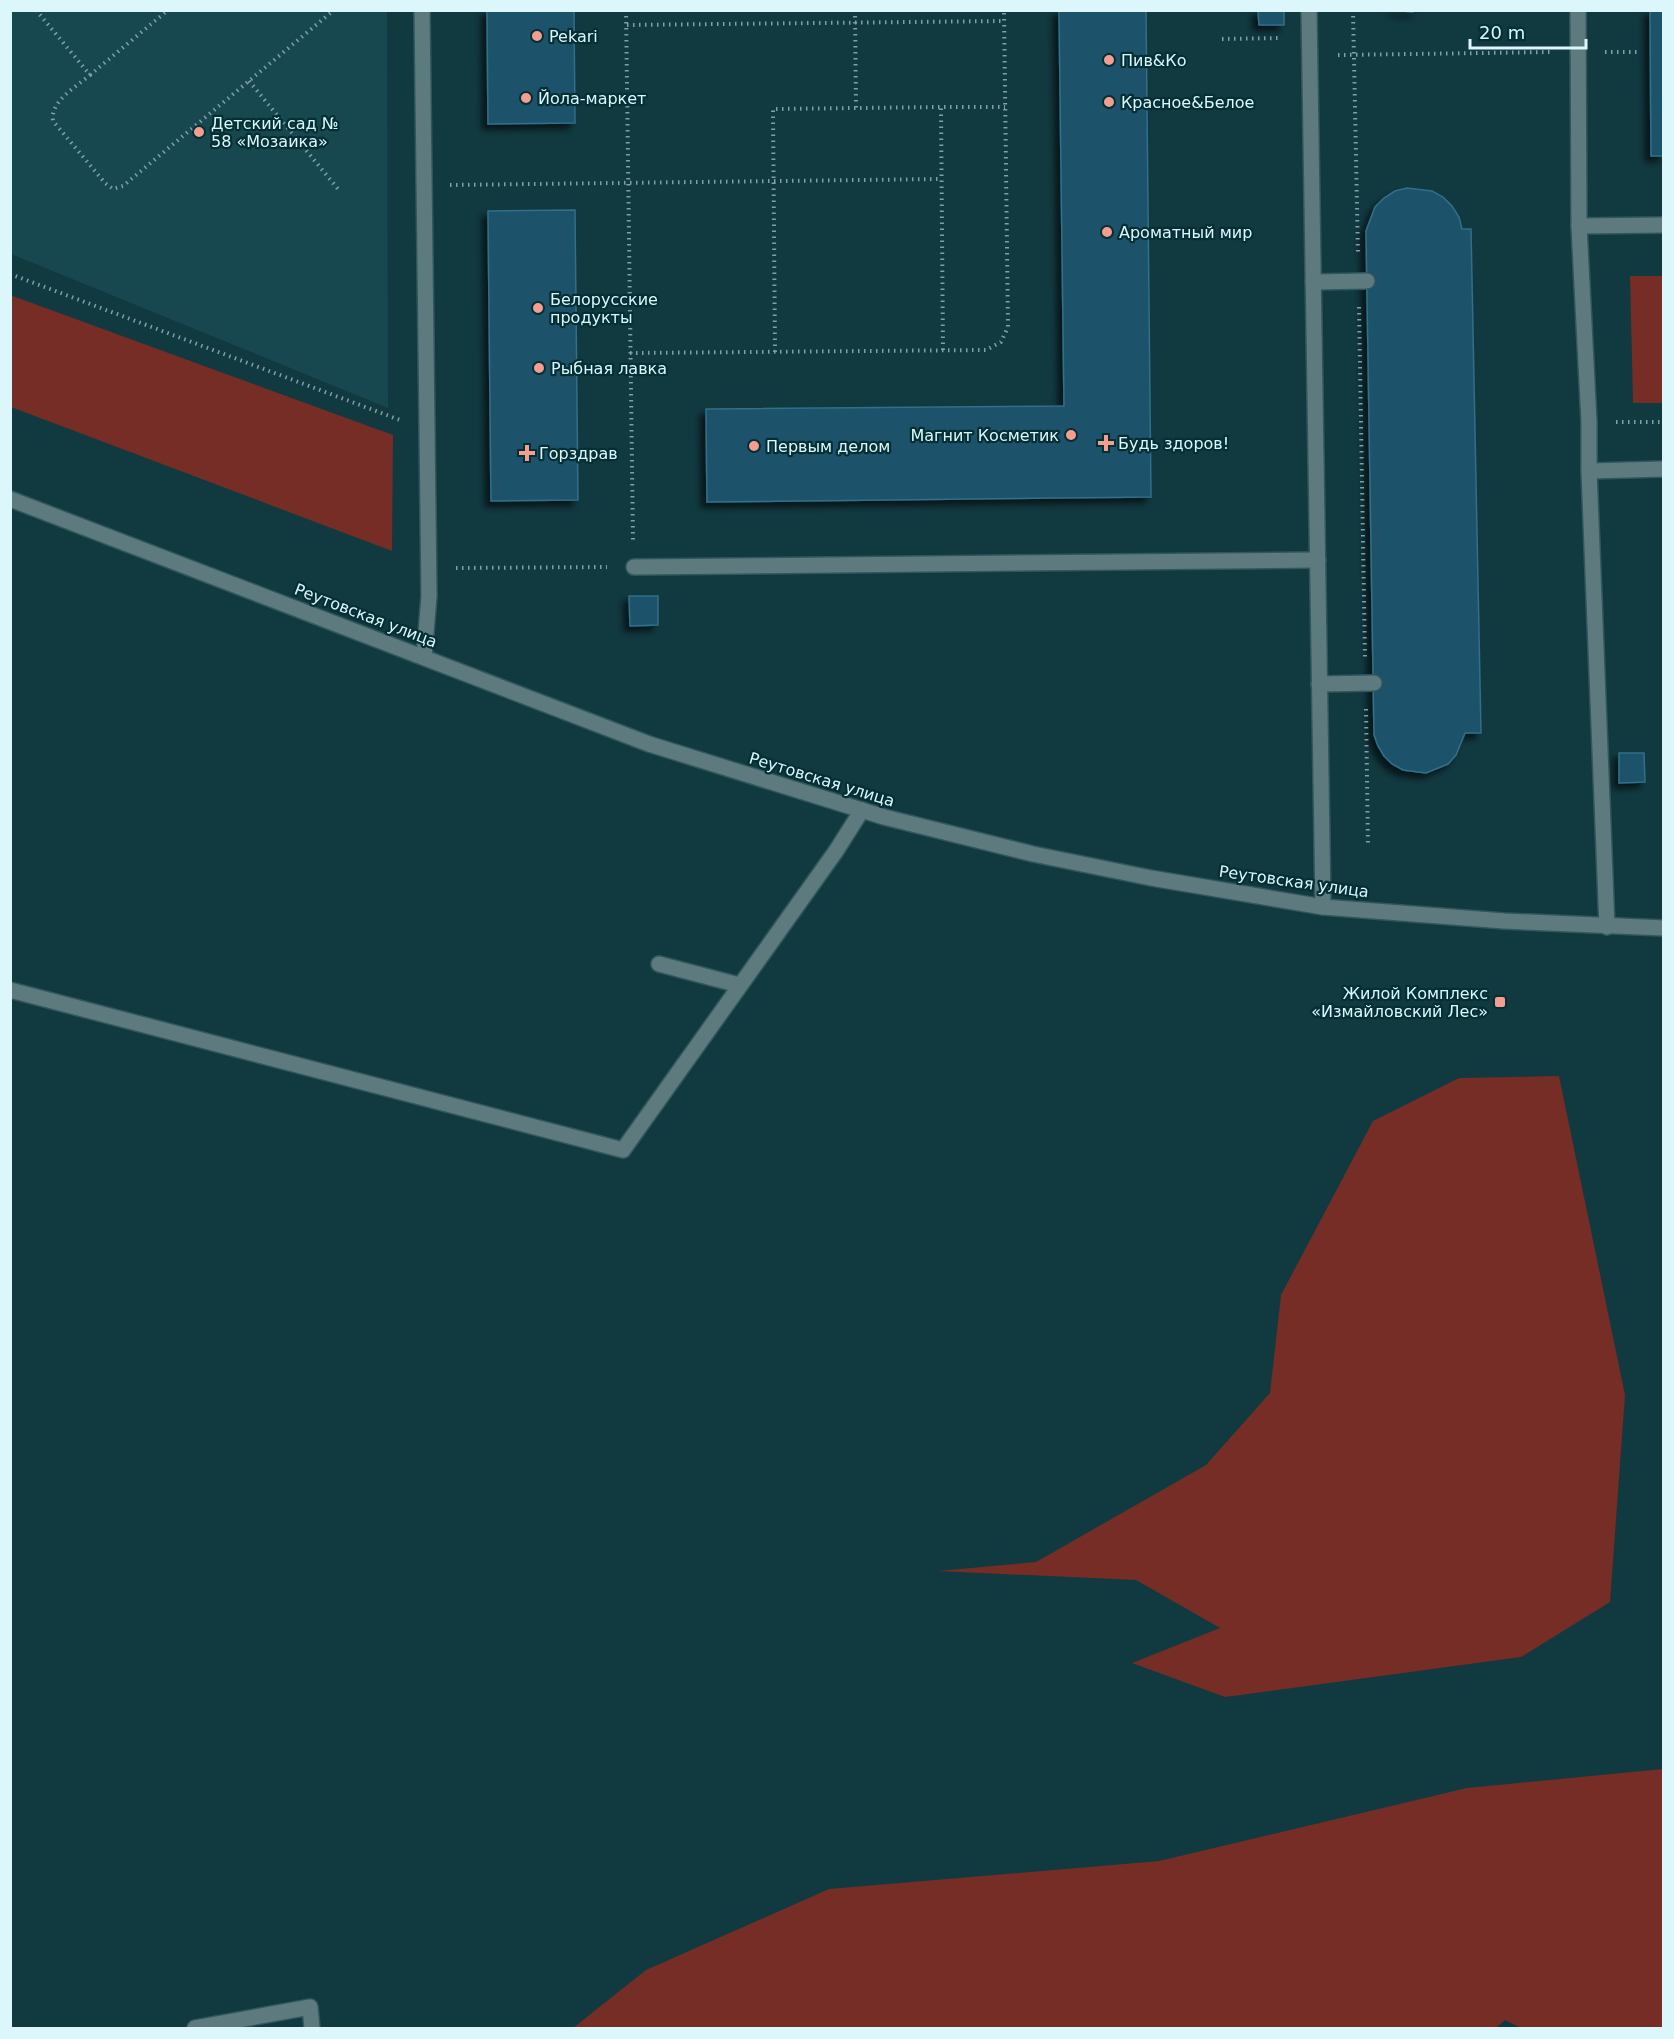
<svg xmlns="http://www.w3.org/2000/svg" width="1674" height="2039" font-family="'DejaVu Sans',sans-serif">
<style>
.built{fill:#17474f}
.green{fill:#752d25}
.building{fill:#1c536a;stroke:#316f89;stroke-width:1.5;filter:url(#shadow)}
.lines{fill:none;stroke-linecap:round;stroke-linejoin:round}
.minor-casing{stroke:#31575e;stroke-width:18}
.path{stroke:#7ea0a6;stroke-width:4;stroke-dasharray:1.5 4.5;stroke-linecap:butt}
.minor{stroke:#5d7a7f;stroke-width:15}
.poi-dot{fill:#f59d8f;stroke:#042f35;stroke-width:2}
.labels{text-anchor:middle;stroke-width:4.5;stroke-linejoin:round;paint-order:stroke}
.poi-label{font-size:16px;fill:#dbf7fc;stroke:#042f35;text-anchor:start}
.street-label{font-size:16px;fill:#dbf7fc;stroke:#042f35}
</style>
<defs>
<filter id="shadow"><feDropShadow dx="-5.5" dy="5.5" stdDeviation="3" flood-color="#0009"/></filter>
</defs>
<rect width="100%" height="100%" fill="#113940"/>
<path class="built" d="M10,11H387L388,408L11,254Z"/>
<g class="green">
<path d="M1630,276H1663V403H1633Z"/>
<path d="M10,295L393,435L392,551L11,407Z"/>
<path d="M1559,1076L1625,1395L1610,1602L1521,1657L1225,1697L1132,1663L1220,1628L1136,1580L938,1571L1036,1562L1206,1465L1270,1393L1281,1295L1373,1121L1459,1078Z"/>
<path d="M1663,1769V2028H1521L1505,2020L1496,2028H573L646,1970L829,1889L1159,1861L1467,1788Z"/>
</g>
<g class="building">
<path d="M487,10H574L575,123L488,124Z"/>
<path d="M1059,10H1146L1151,497L707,502L706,409L1064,406Z"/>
<path d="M1258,10H1284V25H1259Z"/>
<path d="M1392,10H1419L1412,12Z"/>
<path d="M1650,10H1664V156H1651Z"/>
<path d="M1407,188L1432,191L1443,197L1452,206L1459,217L1462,229H1471L1481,733H1465L1456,755L1448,764L1426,773L1403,770L1392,764L1384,756L1378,746L1374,735L1366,231L1375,207L1384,198L1395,191Z"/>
<path d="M575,210L578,500L491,501L488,211Z"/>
<path d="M629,596H658V625L630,626Z"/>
<path d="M1619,753H1644L1645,782L1619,783Z"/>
</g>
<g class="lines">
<g class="minor-casing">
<g id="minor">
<path d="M422,10L429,596L424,657"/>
<path d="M1309,10L1323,907"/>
<path d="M1578,10L1579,226L1589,422V471L1607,927"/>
<path d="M1579,226L1664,225"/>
<path d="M1313,282L1367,281"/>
<path d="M1589,471L1664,469"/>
<path d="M10,499L649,744L884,817L1033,854L1151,878L1323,907L1504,921L1664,928"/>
<path d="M634,567L1318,560"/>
<path d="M1319,684L1374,683"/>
<path d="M659,964L739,985"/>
<path d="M10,990L623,1150L836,851L862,810"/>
<path d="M195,2028L310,2007L312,2028"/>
</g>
</g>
<g class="path">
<path d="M36,10L90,75C76,87 50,101 53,121L105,183L113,189L123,186L334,10"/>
<path d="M626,10L633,541"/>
<path d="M855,10L856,108"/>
<path d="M1353,10L1358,255"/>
<path d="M627,25L1005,21"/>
<path d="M1222,39L1281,38"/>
<path d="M1605,52H1637"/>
<path d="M1338,55L1552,52"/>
<path d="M90,75L168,10"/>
<path d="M249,81L338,189"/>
<path d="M450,185L941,179"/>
<path d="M10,274L400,420"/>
<path d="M1359,307L1365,657"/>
<path d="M943,350L941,107H1005"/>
<path d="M775,352L773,109L941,107"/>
<path d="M630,353L986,350L1001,342L1008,327L1004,10"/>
<path d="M1616,422H1664"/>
<path d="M456,568L607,567"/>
<path d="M1366,709L1368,847"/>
</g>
<use href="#minor" class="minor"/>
</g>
<g class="poi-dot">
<circle cx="537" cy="36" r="6"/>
<circle cx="1109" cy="60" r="6"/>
<circle cx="526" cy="98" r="6"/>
<circle cx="1109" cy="102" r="6"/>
<circle cx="199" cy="132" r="6"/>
<circle cx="1107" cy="232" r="6"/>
<circle cx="538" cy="308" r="6"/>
<circle cx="539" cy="368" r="6"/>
<circle cx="1071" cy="435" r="6"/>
<path d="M1103 434h6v6h6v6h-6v6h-6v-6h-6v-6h6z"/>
<circle cx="754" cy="446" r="6"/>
<path d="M524 444h6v6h6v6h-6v6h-6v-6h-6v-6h6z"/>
<rect x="1494" y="996" width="12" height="12" rx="3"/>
</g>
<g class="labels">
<g class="poi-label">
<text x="549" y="42">Pekari</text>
<text x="1121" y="66">Пив&amp;Ко</text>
<text x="538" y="104">Йола-маркет</text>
<text x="1121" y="108">Красное&amp;Белое</text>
<text x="211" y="129">Детский сад №<tspan x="211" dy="18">58 «Мозаика»</tspan></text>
<text x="1119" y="238">Ароматный мир</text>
<text x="550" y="305">Белорусские<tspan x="550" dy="18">продукты</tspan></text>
<text x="551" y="374">Рыбная лавка</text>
<text x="1059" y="441" text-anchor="end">Магнит Косметик</text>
<text x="1118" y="449">Будь здоров!</text>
<text x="766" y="452">Первым делом</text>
<text x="539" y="459">Горздрав</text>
<text x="1488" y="999" text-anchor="end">Жилой Комплекс<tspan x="1488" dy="18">«Измайловский Лес»</tspan></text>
</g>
<g class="street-label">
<text transform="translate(366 615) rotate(21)" y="6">Реутовская улица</text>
<text transform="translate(822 779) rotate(17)" y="6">Реутовская улица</text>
<text transform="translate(1294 881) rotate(8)" y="6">Реутовская улица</text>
</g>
</g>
<rect width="1674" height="2039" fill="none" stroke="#dbf7fc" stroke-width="24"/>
<path d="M1470 39v9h116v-9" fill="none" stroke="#dbf7fc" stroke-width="3"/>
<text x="1479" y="39" font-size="18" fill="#dbf7fc" stroke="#042f35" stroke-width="4.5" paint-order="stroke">20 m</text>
</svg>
